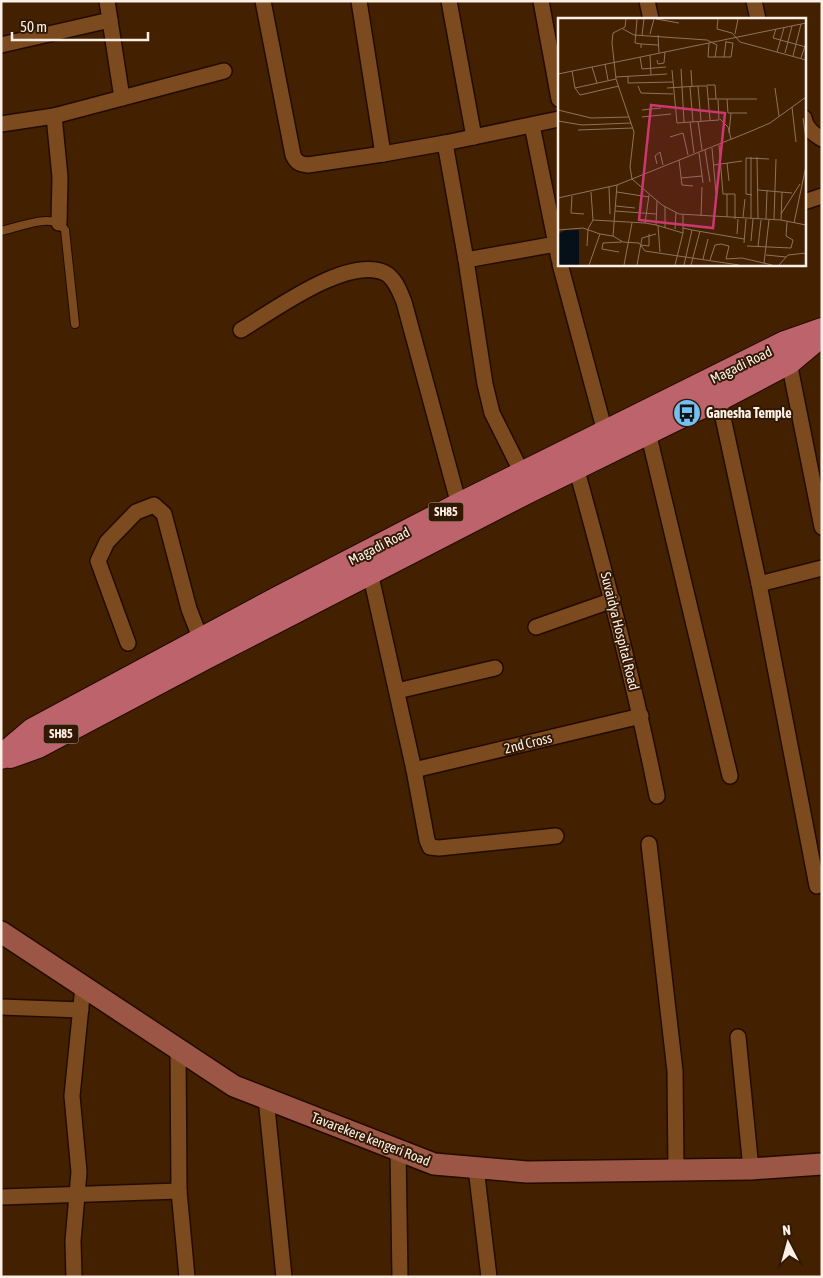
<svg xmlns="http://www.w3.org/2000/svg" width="823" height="1278" font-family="'Asap Condensed',sans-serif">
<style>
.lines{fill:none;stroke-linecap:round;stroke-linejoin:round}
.service-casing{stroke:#230b00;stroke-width:10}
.minor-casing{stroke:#230b00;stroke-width:18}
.secondary-casing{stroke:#230b00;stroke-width:24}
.primary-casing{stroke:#230b00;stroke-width:26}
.service{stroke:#7b4a1f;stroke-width:8}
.minor{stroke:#7b4a1f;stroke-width:15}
.secondary{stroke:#9c5645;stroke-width:21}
.primary{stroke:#bd636b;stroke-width:24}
.labels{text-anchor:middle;stroke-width:4;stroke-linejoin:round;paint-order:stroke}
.shield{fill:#331903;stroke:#bfafa2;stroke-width:1}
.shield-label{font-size:12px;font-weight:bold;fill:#fbefe6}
.street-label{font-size:14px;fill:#fbefe6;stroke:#331903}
.poi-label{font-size:14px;font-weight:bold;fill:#fbefe6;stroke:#331903;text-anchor:start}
.inset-road{fill:none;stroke:#8d735c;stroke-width:1}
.view{fill:#cb3870;fill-opacity:0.15;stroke:#cb3870;stroke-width:2.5}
.inset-edge{fill:none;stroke:#fbefe6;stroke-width:2.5}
</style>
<rect width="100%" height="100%" fill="#432000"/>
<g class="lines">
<g class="service-casing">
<path id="service" d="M1,231C15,228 48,215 59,224C62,225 63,228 65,230L75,324"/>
</g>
<g class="minor-casing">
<g id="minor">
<path d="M107,1L122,98"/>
<path d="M263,1L293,155C296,162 299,164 308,165L383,154L445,143L559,119"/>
<path d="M359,1L383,154"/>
<path d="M449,1L474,137"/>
<path d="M541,1L559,99"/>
<path d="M647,1L651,19"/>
<path d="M754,1L758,19"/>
<path d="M1,45L110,20"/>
<path d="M54,116L60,177L59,223"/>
<path d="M804,118C806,129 814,134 822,139"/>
<path d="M1,124L54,116L224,71"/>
<path d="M532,125L559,259"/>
<path d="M445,143L466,260L485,384L492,413L522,473"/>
<path d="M804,202L822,196"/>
<path d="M466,260L556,244"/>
<path d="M560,264L605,432"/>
<path d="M241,330C273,311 348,255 385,273C395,278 400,292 404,302L459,505"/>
<path d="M789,362L822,527"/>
<path d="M719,399L759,584L817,886"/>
<path d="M648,432L730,776"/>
<path d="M576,467C606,576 635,685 657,796"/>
<path d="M370,572L414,770L427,840L430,847L439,848L556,836"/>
<path d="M759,584L822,568"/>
<path d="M536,627L613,600"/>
<path d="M128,643L98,561L107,542L136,512L154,505L164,514L189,609L201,640"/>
<path d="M397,691L495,668"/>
<path d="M414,770L641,716"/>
<path d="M649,844L675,1071L676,1170"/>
<path d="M1,1007L81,1010"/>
<path d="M738,1037L751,1169"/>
<path d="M178,1049L179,1191L187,1277"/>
<path d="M266,1098L284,1277"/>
<path d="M398,1150L400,1277"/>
<path d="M476,1168L489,1277"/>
<path d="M1,1197L179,1191"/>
<path d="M74,1277L73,1241L79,1172L72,1096L83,986"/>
</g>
</g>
<g class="secondary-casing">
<path id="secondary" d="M1,932L234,1086L434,1164L527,1172L751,1169L822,1164"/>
</g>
<g class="primary-casing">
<g id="primary">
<path d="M10,756L38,746L206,657L528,491L687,413L719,399L789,362L820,336"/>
<path d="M1,757L33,730L279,598L459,505L785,343L822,330"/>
</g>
</g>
<use href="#service" class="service"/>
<use href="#minor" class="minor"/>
<use href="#secondary" class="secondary"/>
<use href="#primary" class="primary"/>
</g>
<defs>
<g id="bus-disc" transform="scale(1.4375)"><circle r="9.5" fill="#71c1f5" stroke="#331903"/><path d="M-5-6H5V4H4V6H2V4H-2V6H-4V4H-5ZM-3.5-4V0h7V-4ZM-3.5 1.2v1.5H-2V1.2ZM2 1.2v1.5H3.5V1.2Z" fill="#111"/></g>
</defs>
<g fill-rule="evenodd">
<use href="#bus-disc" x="687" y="413"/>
</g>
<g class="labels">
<g class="shield">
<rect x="428.5" y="502.5" width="35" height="19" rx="4"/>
<rect x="43.5" y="724.5" width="35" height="19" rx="4"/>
</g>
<g class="shield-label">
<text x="446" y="516">SH85</text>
<text x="61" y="738">SH85</text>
</g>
<g class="street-label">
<text transform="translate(741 365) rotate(-26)" y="5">Magadi Road</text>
<text transform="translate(379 546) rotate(-27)" y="5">Magadi Road</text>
<text transform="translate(620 631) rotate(76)" y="5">Suvaidya Hospital Road</text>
<text transform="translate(528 743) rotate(-14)" y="5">2nd Cross</text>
<text transform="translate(371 1139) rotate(21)" y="5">Tavarekere kengeri Road</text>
</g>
<g class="poi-label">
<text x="706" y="418">Ganesha Temple</text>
</g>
</g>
<g transform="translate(558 18)">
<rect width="248" height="248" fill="#432000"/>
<path d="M8,212H21V247H0V216Z" fill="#051018"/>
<path class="inset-road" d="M68,1L67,9L55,15L54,25L58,61L76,114L72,149L74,161M79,1L77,25L83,26V30M98,1L121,5M160,1L159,11L174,15L182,24L248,42M65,11L76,17L149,22L159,27L157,39M218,11L215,20L248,29M92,16L96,1M177,16L180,1M84,17L86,1M100,17L101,35M151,25L150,39H173L175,25L168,24M83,26L100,27M219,34L226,10M227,35L234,8M235,38L243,6M82,39L84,51L108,49M166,39L168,23M243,40L248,25M99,42L100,46L106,45L107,34M47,46L50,62M34,49L39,65M123,51L126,104M114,52L119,105L161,102L160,82M133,52L134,69M14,53L17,70L58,61M0,56L248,5M93,57L109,56M70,58V65L115,64M58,59L93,57L92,37M149,67H157L158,81M80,68L83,75L115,76M140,68H149L152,102M132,69L135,104M17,70L22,77L61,68M109,70L140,68L143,103M217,70L221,98M150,81H199M169,81L170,95H189M234,89L238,124M0,92L33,100L71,99M84,92L103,90M84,99L113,96M245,100L248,121M162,101L170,109L173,121M0,103L24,107L73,105M140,103L144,132M132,104L136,135M20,112L75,110M171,115L173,95M112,119L125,115L130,137M161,127L165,176H177V201M154,130L158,175M147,132L152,164M141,135L145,165M199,139L200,200M121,142L124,167L135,168M169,145L171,163M99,146L97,138L102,134L105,147M156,147L184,143M123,160L144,158M74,161L104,187L121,196L223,202L248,207M51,169L52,196M200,172L234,175M33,174L35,202M59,174L91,179M91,177L87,205L98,207M194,177L188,176V140L211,141M14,178L13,195L26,196M0,180L59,167L191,114L212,105L248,79M99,183L98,207L125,215M58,188L77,190M57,193L98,196M223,196L242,166M143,198L144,169M169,199V176M185,199L187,181M193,200V139M208,201L209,172M216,201L218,141M223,202L224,174M236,205L248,148M100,208L102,234M107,210V189M125,210L134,212L126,247M30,211L35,202L87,205M117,211L118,194M0,212L25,210L42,216M134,212L186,221M179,216L180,201M55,218L65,224L81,225L87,233L181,247M193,223L195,201M45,225L44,231L61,234M45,225L64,224M186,225L188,201M83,227L91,228V216M29,228L30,211M189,228L233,230L235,222L228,218L229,204M200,229L203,202M208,237L228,239M145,241L150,221M168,241L184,240L214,247M152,242L157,227L163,226L171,228L168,241M206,245L211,202M31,247L42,216L55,218L59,167M66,247L74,205M79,247L84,220L98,216M117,247L125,215V197M133,247L142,213M221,247L230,237L248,235"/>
<path class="view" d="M93,87L167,95L155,210L81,202Z"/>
<rect width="248" height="248" class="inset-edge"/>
</g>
<rect width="823" height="1278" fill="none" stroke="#fbefe6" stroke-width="5"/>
<g transform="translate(788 1243) rotate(354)" stroke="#331903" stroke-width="4" paint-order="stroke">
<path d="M0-4L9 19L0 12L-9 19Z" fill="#fbefe6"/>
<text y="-8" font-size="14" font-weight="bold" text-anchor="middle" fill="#fbefe6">N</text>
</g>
<path d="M12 32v8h136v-8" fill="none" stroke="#fbefe6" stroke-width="2.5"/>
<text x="20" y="32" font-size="15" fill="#fbefe6" stroke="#331903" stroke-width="4" paint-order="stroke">50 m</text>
</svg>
